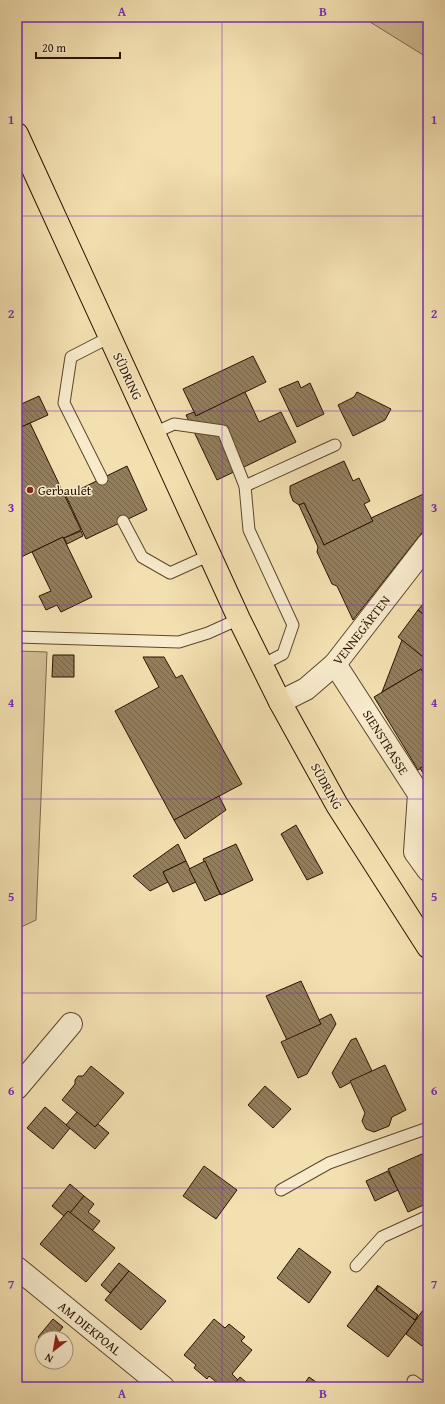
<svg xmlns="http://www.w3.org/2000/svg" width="445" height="1404" font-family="'Gentium Book Plus',serif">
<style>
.grass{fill:#d1bd93;stroke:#7e684a}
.building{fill:url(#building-back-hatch);stroke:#2b1300}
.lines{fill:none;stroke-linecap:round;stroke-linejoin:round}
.lane-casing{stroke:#5d462c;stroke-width:13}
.street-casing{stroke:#5d462c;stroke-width:24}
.primary-casing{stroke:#2b1300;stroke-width:24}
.lane{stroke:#f7ebcc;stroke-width:11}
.street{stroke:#f7ebcc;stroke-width:22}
.primary{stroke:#f3e0b1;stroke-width:22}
.grid{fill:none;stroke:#7b2cbf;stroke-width:1;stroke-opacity:0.55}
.poi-dot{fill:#8f2418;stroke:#f7ebcc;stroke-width:1.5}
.labels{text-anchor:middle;stroke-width:3;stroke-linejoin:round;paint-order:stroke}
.street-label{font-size:13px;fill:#2b1300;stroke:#f7ebcc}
.poi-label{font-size:13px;fill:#2b1300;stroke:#f7ebcc;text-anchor:start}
.neatline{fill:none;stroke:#7b2cbf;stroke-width:1.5}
.grid-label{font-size:13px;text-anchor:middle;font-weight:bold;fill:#7b2cbf}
</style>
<defs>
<pattern id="building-back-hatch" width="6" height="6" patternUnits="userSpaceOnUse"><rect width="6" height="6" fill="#937e5c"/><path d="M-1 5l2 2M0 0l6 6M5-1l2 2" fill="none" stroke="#78664a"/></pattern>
</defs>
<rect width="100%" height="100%" fill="#f3e0b1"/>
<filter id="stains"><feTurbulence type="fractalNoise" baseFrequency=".005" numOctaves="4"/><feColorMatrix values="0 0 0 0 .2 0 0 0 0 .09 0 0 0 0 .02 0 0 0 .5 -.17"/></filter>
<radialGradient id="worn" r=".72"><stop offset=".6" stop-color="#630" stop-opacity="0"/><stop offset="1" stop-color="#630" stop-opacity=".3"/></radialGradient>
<g class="grass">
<path d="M362,17H428V58Z"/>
<path d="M17,651L47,652L36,920L17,929Z"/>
</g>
<g class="building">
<path d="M253,356L266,382L196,416L183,389Z"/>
<path d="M298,381L301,388L310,383L324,414L297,427L279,389Z"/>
<path d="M245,392L259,422L281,412L296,442L217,480L186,415L194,412L196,416Z"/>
<path d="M357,392L391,409L385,420L353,436L338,405L354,397Z"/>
<path d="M39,396L48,415L17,429V406Z"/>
<path d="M30,423L81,530L64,538L63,537L17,559V429Z"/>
<path d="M344,461L353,481L359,478L370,501L364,504L373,521L324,545L304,503L299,505L293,501L290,493V486Z"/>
<path d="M127,466L147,510L86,539L66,496Z"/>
<path d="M428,492V525L353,620L337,586L332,584L317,552L318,547L299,505L304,503L324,545L373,521L371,518Z"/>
<path d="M81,531L83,536L67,544L64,538Z"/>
<path d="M63,537L92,597L61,612L57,605L46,610L39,596L51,591L32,552Z"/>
<path d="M428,598V618L418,610Z"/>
<path d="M418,610L428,618V661L398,637Z"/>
<path d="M402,640L428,661V677L426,678L421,669L382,692Z"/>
<path d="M53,655H74V677H52Z"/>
<path d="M143,657H164L176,678L182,675L242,784L174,820L115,711L159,687Z"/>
<path d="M421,669L428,681V764L418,770L374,697Z"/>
<path d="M428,764V782L420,768Z"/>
<path d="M219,796L226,810L185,839L174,820Z"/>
<path d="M296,825L323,873L307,880L281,834Z"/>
<path d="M178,844L186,861L163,872L168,882L150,891L133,876Z"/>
<path d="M236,844L253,880L221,895L203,859Z"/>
<path d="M186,861L196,882L173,892L163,872Z"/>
<path d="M205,861L220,894L205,901L189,869Z"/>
<path d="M301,981L321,1024L287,1040L266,996Z"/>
<path d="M331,1014L336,1024L307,1074L298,1078L281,1042L321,1024L319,1020Z"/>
<path d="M356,1038L372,1071L340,1088L332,1073L351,1040Z"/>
<path d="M385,1065L406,1110L392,1117L389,1126L374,1132L366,1129L362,1121L365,1113L350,1081Z"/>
<path d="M91,1066L124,1093L95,1127L62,1100L75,1084V1080L78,1076H83Z"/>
<path d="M265,1086L291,1109L273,1128L248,1105Z"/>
<path d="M45,1107L70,1128L53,1149L27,1128Z"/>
<path d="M77,1112L95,1127L98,1124L109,1133L95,1149L66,1125Z"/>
<path d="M422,1154L428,1168V1203L408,1212L388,1169Z"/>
<path d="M204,1166L237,1190L216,1219L183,1196Z"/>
<path d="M388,1171L398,1190L375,1201L366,1181Z"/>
<path d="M70,1184L84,1196L70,1213L68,1211L64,1216L52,1206Z"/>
<path d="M84,1196L94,1204L88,1212L100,1221L92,1231L70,1213Z"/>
<path d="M68,1211L115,1248L86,1282L40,1244Z"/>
<path d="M299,1248L331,1272L309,1303L277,1278Z"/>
<path d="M119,1263L129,1271L110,1293L101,1285Z"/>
<path d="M129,1271L166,1301L141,1330L105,1300Z"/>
<path d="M378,1285L376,1290L415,1320L419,1316L388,1357L347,1326Z"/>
<path d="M379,1286L418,1315L415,1320L376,1290Z"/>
<path d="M423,1310L428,1314V1338L422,1346L406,1334Z"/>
<path d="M53,1319L63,1327L54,1338H42V1340L38,1337Z"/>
<path d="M214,1319L225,1328L229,1324L245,1337L241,1341L252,1350L232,1374L238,1380L232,1387L223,1385L222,1387L209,1376L207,1379L194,1368L196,1365L184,1355Z"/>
<path d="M240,1377L252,1387H232Z"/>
<path d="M309,1377L323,1387H302Z"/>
</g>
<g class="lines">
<g class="lane-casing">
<g id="lane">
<path d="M154,433L174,424L223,431L245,486L249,530L293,625L283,654L262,665"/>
<path d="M102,479L64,403L71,357L110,337"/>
<path d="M245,486L335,445"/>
<path d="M123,521L142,557L170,573L210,555"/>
<path d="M17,637L179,642L208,633L239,619"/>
<path d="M281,1190L329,1163L428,1128"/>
<path d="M356,1266L382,1237L428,1216"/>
<path d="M413,1381L421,1387"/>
</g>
</g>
<g class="street-casing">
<g id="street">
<path d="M335,664L419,794L415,852L428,870"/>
<path d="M280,702L306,689L335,664L428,544"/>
<path d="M17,1088L71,1024"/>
<path d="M17,1268L163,1387"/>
</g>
</g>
<g class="primary-casing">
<path id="primary" d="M17,134L239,619L280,702L337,805L428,947"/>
</g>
<use href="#lane" class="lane"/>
<use href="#street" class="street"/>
<use href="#primary" class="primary"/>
</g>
<path class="grid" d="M222,17V1387M17,216H428M17,411H428M17,605H428M17,799H428M17,993H428M17,1188H428"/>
<circle class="poi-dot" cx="30" cy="490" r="4"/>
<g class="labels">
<g class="street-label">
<text transform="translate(128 376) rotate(65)" y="5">SÜDRING</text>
<text transform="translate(361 630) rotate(-52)" y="5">VENNEGÄRTEN</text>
<text transform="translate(386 742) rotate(58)" y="5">SIENSTRASSE</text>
<text transform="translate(327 786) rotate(61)" y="5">SÜDRING</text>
<text transform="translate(90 1328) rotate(39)" y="5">AM DIEKPOAL</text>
</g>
<g class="poi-label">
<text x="38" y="495">Gerbaulet</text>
</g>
</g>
<rect width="445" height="1404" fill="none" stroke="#f3e0b1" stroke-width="44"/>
<g transform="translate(54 1350) rotate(211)"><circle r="19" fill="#f7ebcc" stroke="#a5957a"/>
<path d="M0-3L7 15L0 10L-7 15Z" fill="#8f2418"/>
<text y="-6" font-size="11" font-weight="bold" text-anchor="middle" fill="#2b1300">N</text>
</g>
<path d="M36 52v6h84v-6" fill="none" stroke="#2b1300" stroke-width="2"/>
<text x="42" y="52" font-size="12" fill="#2b1300" stroke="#f7ebcc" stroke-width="3" paint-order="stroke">20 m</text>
<rect x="22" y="22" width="401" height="1360" class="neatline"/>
<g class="grid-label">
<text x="122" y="16">A</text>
<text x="323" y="16">B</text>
<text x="11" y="124">1</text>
<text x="434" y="124">1</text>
<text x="11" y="318">2</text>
<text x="434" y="318">2</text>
<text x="11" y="512">3</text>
<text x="434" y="512">3</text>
<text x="11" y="707">4</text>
<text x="434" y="707">4</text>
<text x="11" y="901">5</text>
<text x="434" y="901">5</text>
<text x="11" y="1095">6</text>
<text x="434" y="1095">6</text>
<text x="11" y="1289">7</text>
<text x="434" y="1289">7</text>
<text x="122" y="1398">A</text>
<text x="323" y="1398">B</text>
</g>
<rect width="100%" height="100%" filter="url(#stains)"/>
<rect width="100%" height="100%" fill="url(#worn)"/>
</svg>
